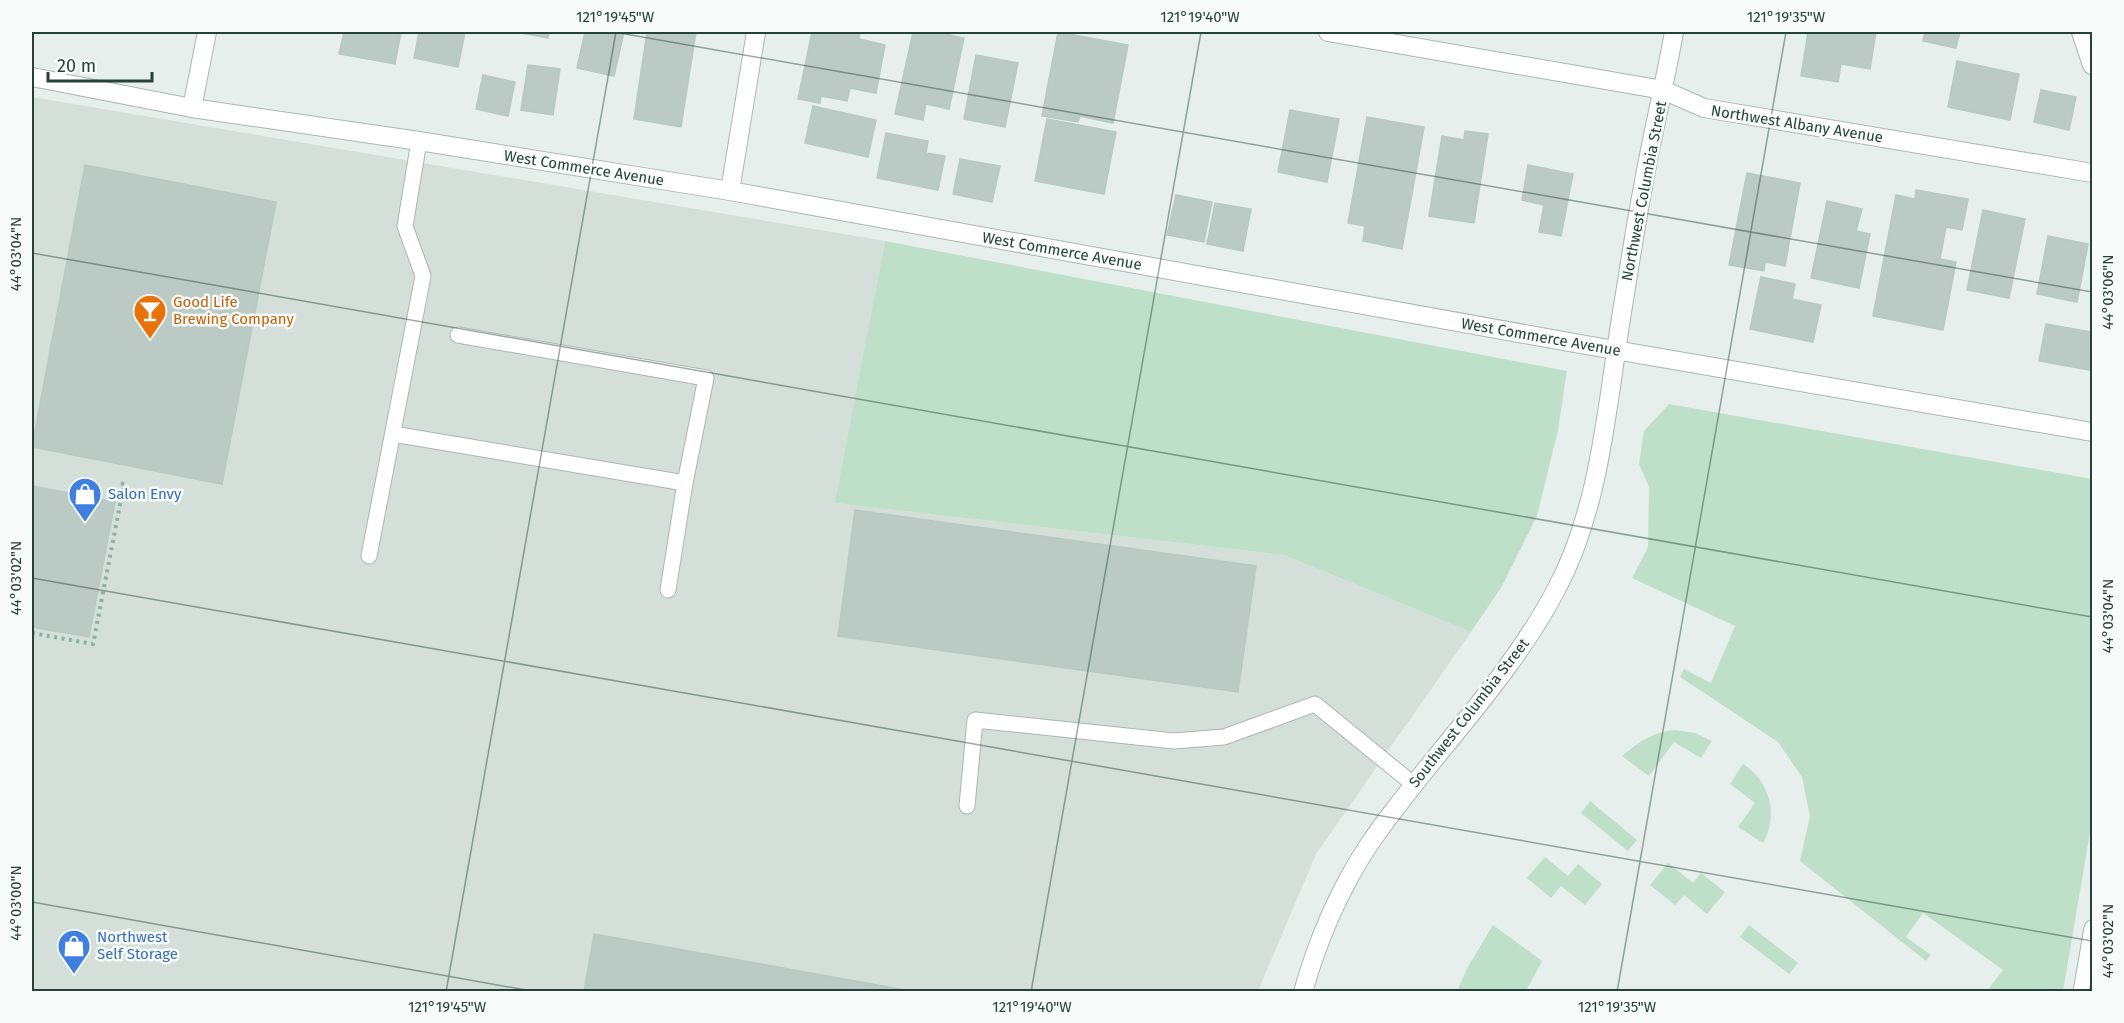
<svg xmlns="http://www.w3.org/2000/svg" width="2124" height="1023" font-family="'Fira Sans',sans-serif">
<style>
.built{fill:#d4dfda}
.green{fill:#bfe0c8}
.building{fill:#bbcac4;stroke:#b8c9c2;stroke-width:1.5}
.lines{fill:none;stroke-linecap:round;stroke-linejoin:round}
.lane-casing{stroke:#a8b8b2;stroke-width:17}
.street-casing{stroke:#a8b8b2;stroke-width:20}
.path{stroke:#86b3a5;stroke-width:4;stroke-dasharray:3 4.5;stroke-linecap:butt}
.lane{stroke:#fff;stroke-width:15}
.street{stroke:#fff;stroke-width:18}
.ticks{fill:none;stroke:#24423a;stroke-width:1.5;stroke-opacity:0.45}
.labels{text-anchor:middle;stroke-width:5;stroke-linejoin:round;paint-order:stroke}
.street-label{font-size:15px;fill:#24423a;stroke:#f7fbf9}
.food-label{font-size:15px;fill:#c56008;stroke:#f7fbf9;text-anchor:start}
.shop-label{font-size:15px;fill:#366cbe;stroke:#f7fbf9;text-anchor:start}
.neatline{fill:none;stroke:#24423a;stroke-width:2}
.ticks-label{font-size:15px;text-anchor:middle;fill:#24423a}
</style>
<rect width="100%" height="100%" fill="#e6efeb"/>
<path class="built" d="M32,97L885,241L836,503L1284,555L1471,632L1316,854L1258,991H32Z"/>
<g class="green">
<path d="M885,241L1567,371L1558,430L1537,516L1502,586L1471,632L1284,555L835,503Z"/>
<path d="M1669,404L2092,479V821L2063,991H1987L2003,970L1923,913L1906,937L1931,955L1926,961L1800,861L1810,816L1802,777L1778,742L1680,677L1684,669L1711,683L1735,626L1632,578L1648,547L1649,487L1639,464L1644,431Z"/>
<path d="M1675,730L1695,733L1712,741L1701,758L1674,742L1649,776L1622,756C1641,741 1650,733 1675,730Z"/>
<path d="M1743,764C1770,781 1779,815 1763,843L1738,827L1755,803L1730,784Z"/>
<path d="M1590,801L1637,840L1628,851L1581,813Z"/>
<path d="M1545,857L1568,876L1578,864L1602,884L1585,905L1561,886L1551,898L1527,878Z"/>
<path d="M1668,863L1693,883L1701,873L1725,892L1707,914L1684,895L1675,905L1650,885Z"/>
<path d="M1493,925L1542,961L1526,991H1457L1469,965Z"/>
<path d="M1749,925L1798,963L1789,974L1740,937Z"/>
</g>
<g class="building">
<path d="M344,32H401L395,64L339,54Z"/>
<path d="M419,32H465L458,67L414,58Z"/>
<path d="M515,32H549L548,38Z"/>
<path d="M585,32H624L614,76L577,68Z"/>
<path d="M647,32H696L681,127L634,119Z"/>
<path d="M812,32H860L859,39L885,45L876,93L850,88L847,101L821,96L820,103L798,99Z"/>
<path d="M913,32H936L964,38L949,109L926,104L923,120L895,114Z"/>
<path d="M1058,32L1128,45L1113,123L1080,116L1078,122L1042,116Z"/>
<path d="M1808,32H1876L1870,69L1841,64L1838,82L1801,76Z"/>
<path d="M1925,32H1960L1956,48L1923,41Z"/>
<path d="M976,55L1018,63L1005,127L964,119Z"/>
<path d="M1957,61L2019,74L2010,120L1948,107Z"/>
<path d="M528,65L560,69L553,115L521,110Z"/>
<path d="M483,75L515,82L508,116L476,109Z"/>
<path d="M2041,90L2076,97L2069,130L2034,122Z"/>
<path d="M813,106L876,120L868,157L805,143Z"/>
<path d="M1290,110L1339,119L1327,182L1278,172Z"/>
<path d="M1367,117L1424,127L1402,249L1363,241L1365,226L1348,223Z"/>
<path d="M1047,119L1116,132L1104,194L1035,181Z"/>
<path d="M1465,131L1488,134L1474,223L1429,216L1442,136L1464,140Z"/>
<path d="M886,133L928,141L926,153L945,156L938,190L877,178Z"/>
<path d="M960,159L1000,166L992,202L953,194Z"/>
<path d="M85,165L276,202L222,484L32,447Z"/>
<path d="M1528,165L1573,174L1561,236L1539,232L1544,205L1522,200Z"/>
<path d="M1747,173L1800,183L1785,266L1765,262L1764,271L1729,265Z"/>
<path d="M1916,190L1968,199L1962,230L1946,227L1940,259L1956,262L1943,330L1873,316L1896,195L1915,199Z"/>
<path d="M1176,195L1212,202L1204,242L1167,235Z"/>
<path d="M1827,201L1862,209L1856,231L1870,234L1859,288L1811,278Z"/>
<path d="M1215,203L1251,209L1243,251L1207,244Z"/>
<path d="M1983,210L2025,219L2009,298L1967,290Z"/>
<path d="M2048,236L2088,244L2077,302L2037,294Z"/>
<path d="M1761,277L1795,284L1792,299L1821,305L1813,342L1750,329Z"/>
<path d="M2046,324L2092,332L2090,370L2039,361Z"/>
<path d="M32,486L115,502L89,637L32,627Z"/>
<path d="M855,510L1256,566L1238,692L838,636Z"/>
<path d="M594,934L916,992H584Z"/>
</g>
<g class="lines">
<g class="lane-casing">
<g id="lane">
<path d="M458,335L706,378L685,483"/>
<path d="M393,434L685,483L668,590"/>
<path d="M369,556L423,276L405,226L419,141"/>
<path d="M967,806L975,720L1174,741L1224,737L1315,704L1413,784"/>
<path d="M2081,992L2092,928"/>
</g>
</g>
<g class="street-casing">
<g id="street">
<path d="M1328,32L1663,90L1704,108L2092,173"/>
<path d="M2081,32L2092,65"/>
<path d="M32,77L192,108L419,141L730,191L1580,344L2092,432"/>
<path d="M192,108L207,32"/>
<path d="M730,191L756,32"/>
<path d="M1303,992C1318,939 1340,888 1370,843C1430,756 1508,682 1557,588C1601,505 1607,403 1622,312C1629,270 1635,228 1643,187C1652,135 1665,83 1674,32"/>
</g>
</g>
<path class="path" d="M32,633L93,644L124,484L118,483"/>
<use href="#lane" class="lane"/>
<use href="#street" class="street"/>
</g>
<path class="ticks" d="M614,32L2092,292M32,253L2092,617M32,578L2092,941M32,902L537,992M446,992L616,32M1031,992L1201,32M1617,992L1786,32"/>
<defs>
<g id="bar-pin" transform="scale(1.725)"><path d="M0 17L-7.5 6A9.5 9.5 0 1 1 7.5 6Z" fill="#e8710a" stroke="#f7fbf9"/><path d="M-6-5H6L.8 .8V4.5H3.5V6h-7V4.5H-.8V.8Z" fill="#fff"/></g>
<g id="shop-pin" transform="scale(1.725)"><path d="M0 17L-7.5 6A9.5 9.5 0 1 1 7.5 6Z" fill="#3f7fe0" stroke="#f7fbf9"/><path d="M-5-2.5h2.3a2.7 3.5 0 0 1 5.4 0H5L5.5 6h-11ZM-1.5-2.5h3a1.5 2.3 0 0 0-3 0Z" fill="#fff"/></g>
</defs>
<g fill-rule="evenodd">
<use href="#bar-pin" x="150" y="311"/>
<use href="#shop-pin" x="85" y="494"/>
<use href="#shop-pin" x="74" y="946"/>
</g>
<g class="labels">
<g class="street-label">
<text transform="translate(1797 124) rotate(9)" y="5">Northwest Albany Avenue</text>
<text transform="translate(584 168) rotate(9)" y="5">West Commerce Avenue</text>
<text transform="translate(1644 191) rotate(-79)" y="5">Northwest Columbia Street</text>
<text transform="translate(1062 251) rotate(10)" y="5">West Commerce Avenue</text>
<text transform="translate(1541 337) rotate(10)" y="5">West Commerce Avenue</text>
<text transform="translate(1469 713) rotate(-52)" y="5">Southwest Columbia Street</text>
</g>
<g class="food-label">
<text x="173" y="307">Good Life<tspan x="173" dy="17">Brewing Company</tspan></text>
</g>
<g class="shop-label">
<text x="108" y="499">Salon Envy</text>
<text x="97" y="942">Northwest<tspan x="97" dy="17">Self Storage</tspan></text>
</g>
</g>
<rect width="2124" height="1023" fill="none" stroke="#f7fbf9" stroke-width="66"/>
<path d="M48 72v9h104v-9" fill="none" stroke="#24423a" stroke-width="3"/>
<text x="57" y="72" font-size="18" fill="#24423a" stroke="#f7fbf9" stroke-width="4.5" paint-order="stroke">20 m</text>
<rect x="33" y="33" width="2058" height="957" class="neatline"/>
<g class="ticks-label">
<text x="615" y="22">121°19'45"W</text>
<text x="1200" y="22">121°19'40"W</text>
<text x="1786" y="22">121°19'35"W</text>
<text transform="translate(16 254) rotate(-90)" y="5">44°03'04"N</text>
<text transform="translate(2108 292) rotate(-90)" y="5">44°03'06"N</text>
<text transform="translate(16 578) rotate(-90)" y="5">44°03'02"N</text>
<text transform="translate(2108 616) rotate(-90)" y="5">44°03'04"N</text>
<text transform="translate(16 903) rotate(-90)" y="5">44°03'00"N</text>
<text transform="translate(2108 941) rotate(-90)" y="5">44°03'02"N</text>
<text x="447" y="1012">121°19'45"W</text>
<text x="1032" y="1012">121°19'40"W</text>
<text x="1617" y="1012">121°19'35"W</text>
</g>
</svg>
